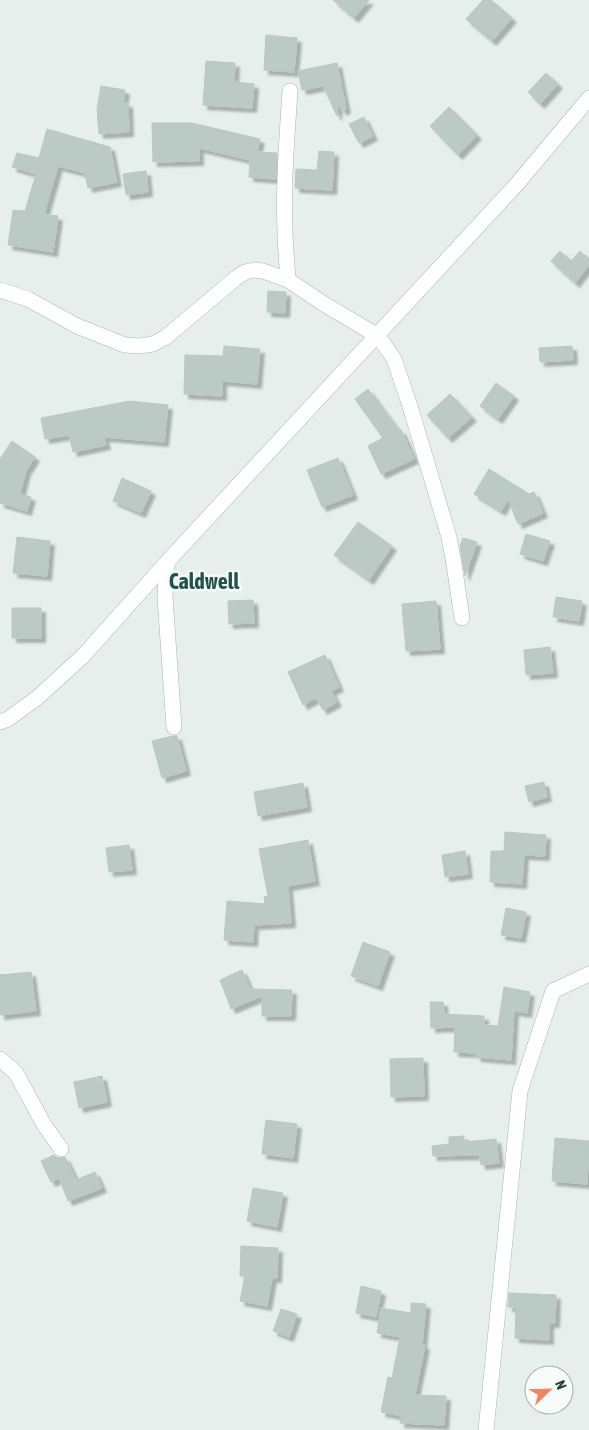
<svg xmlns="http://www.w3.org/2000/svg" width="589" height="1430" font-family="'Asap Condensed',sans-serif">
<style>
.building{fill:#bbcac4;stroke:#b8c9c2;filter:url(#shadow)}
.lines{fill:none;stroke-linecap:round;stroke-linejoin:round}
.street-casing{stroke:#a8b8b2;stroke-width:16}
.street{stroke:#fff;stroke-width:15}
.labels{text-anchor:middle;stroke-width:5;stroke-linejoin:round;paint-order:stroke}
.district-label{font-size:22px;font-weight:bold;fill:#1f5548;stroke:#f7fbf9}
</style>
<defs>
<filter id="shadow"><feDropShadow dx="4.5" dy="4.5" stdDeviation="1" flood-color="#0004"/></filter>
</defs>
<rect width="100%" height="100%" fill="#e6efeb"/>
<g class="building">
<path d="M333,0H369L354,18Z"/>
<path d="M483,0H491L512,18L492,41L466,19Z"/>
<path d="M266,35L297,38L294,72L264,70Z"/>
<path d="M206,61L235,63L234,82L254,84L252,108L203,105Z"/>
<path d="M337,63L346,109L342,111L338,102L337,116L323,86L302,90L298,71Z"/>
<path d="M546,73L558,84L540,104L528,92Z"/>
<path d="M101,86L125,90L123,103H128L129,132L99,134L97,109Z"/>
<path d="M449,107L477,135L458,155L430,126Z"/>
<path d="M364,117L373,136L359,143L349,124Z"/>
<path d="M152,123H192L260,139L257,152L277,153L276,179L249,177L250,160L199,148V161L153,162Z"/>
<path d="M47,129L110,147L117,182L88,188L85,173L58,166L44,214L58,216L53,252L8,245L13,210L25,211L36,174L12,167L17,153L39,158Z"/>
<path d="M319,151L334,152L332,190L295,188L296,169L317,170Z"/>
<path d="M146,171L148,192L126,195L123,174Z"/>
<path d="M560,251L571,261L580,251L589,259V265L575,283L551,261Z"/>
<path d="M268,291L286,292L285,313L267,312Z"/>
<path d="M224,346L260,349L257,384L222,381V396L184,394L185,355L223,356Z"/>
<path d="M572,346L573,360L540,362L539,348Z"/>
<path d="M496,383L514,396L498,419L480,406Z"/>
<path d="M368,389L399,431L401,430L414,459L381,474L368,446L383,438L355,399Z"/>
<path d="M450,394L472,417L448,438L427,415Z"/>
<path d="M130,401L168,405L164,442L104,437L106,445L73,452L69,435L45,439L41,418Z"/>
<path d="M12,441L35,457L26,471L20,494L31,497L27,511L0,503V459Z"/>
<path d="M338,458L353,495L322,507L307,470Z"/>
<path d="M489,469L529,494L534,492L543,513L518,524L508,499L501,511L474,494Z"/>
<path d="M122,478L151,491L141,513L113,501Z"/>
<path d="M358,522L392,546L369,580L334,555Z"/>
<path d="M526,534L550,541L543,561L520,554Z"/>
<path d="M17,537L50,541L47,576L13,573Z"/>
<path d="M463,538L477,542L465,576L460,546Z"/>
<path d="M556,597L582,601L579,621L553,617Z"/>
<path d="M253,600L254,623L229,624L228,601Z"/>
<path d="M436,601L440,649L406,651L402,604Z"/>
<rect x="12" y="608" width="29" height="30"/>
<path d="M550,647L553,673L526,675L524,650Z"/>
<path d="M325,655L339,687L331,691L337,702L323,710L316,698L303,705L288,672Z"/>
<path d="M173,736H177L186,771L162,778L152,741Z"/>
<path d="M544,782L547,797L529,802L525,786Z"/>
<path d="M303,783L307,807L258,816L254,792Z"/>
<path d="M505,832L546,835L545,856L524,855L522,884L490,882L491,851H504Z"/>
<path d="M308,840L315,881L288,886L291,923L254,925L253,942L224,940L227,901L265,904L264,897L268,896L259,849Z"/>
<path d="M129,845L132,870L109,872L106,848Z"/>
<path d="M465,851L468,874L445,877L442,855Z"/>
<path d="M506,908L526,912L521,938L501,935Z"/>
<path d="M363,942L390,952L378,986L351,976Z"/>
<path d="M242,970L250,989L292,990L291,1016H262V996L231,1009L220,980Z"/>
<path d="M31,972L36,1011L0,1015V975Z"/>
<path d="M504,987L530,992L527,1013L514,1011L511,1060L476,1057L477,1053L454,1052L455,1027L431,1028L430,1002H443L444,1014L484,1016V1025L498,1026Z"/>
<path d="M423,1058L424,1096L391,1097L390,1059Z"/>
<path d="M102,1076L107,1102L79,1108L74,1082Z"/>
<path d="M266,1120L297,1124L293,1158L262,1154Z"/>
<path d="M464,1136V1142L496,1139L499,1163L481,1165L480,1155L433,1156L432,1146L449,1144V1137Z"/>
<path d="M555,1138L589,1141L587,1184L552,1181Z"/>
<path d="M54,1155L57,1158L65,1157L76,1180L95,1172L102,1188L68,1201L59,1178L51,1182L41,1161Z"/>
<path d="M253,1188L283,1193L277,1227L247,1221Z"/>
<path d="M241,1246L278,1248L277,1278H272L267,1306L240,1301L245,1276H240Z"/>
<path d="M361,1286L381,1291L376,1317L356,1313Z"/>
<path d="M509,1293L556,1295L555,1323H549V1340L515,1338L516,1307H508Z"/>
<path d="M411,1303L426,1304L422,1345H425L415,1395L446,1396L444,1425L400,1423L401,1416L381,1412L388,1377L392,1378L400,1337L377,1333L381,1308L411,1313Z"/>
<path d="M281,1309L297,1314L289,1337L273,1331Z"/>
</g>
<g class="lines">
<g class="street-casing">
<g id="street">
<path d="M288,280C287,263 285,246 285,230C283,184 287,137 290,91"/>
<path d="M0,290L28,299L77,326L125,345L139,346L153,344L166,337L236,278L245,272L254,270L263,271L288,280L324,304L378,336L394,359L410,406L449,537L454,564L462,618"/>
<path d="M167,562L165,597L174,727"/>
<path d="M0,722L8,719L37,698L83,656L167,562L517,184L589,98"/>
<path d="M0,1059L16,1073L43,1123L61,1149"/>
<path d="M486,1430L520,1091L553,991L589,974"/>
</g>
</g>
<use href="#street" class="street"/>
</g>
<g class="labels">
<g class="district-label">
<text x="204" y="589">Caldwell</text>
</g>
</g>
<g transform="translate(549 1390) rotate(67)"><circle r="24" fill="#f7fbf9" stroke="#a3b1ad"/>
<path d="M0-4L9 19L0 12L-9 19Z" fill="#f4845f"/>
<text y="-8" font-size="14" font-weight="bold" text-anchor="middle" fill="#24423a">N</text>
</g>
</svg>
